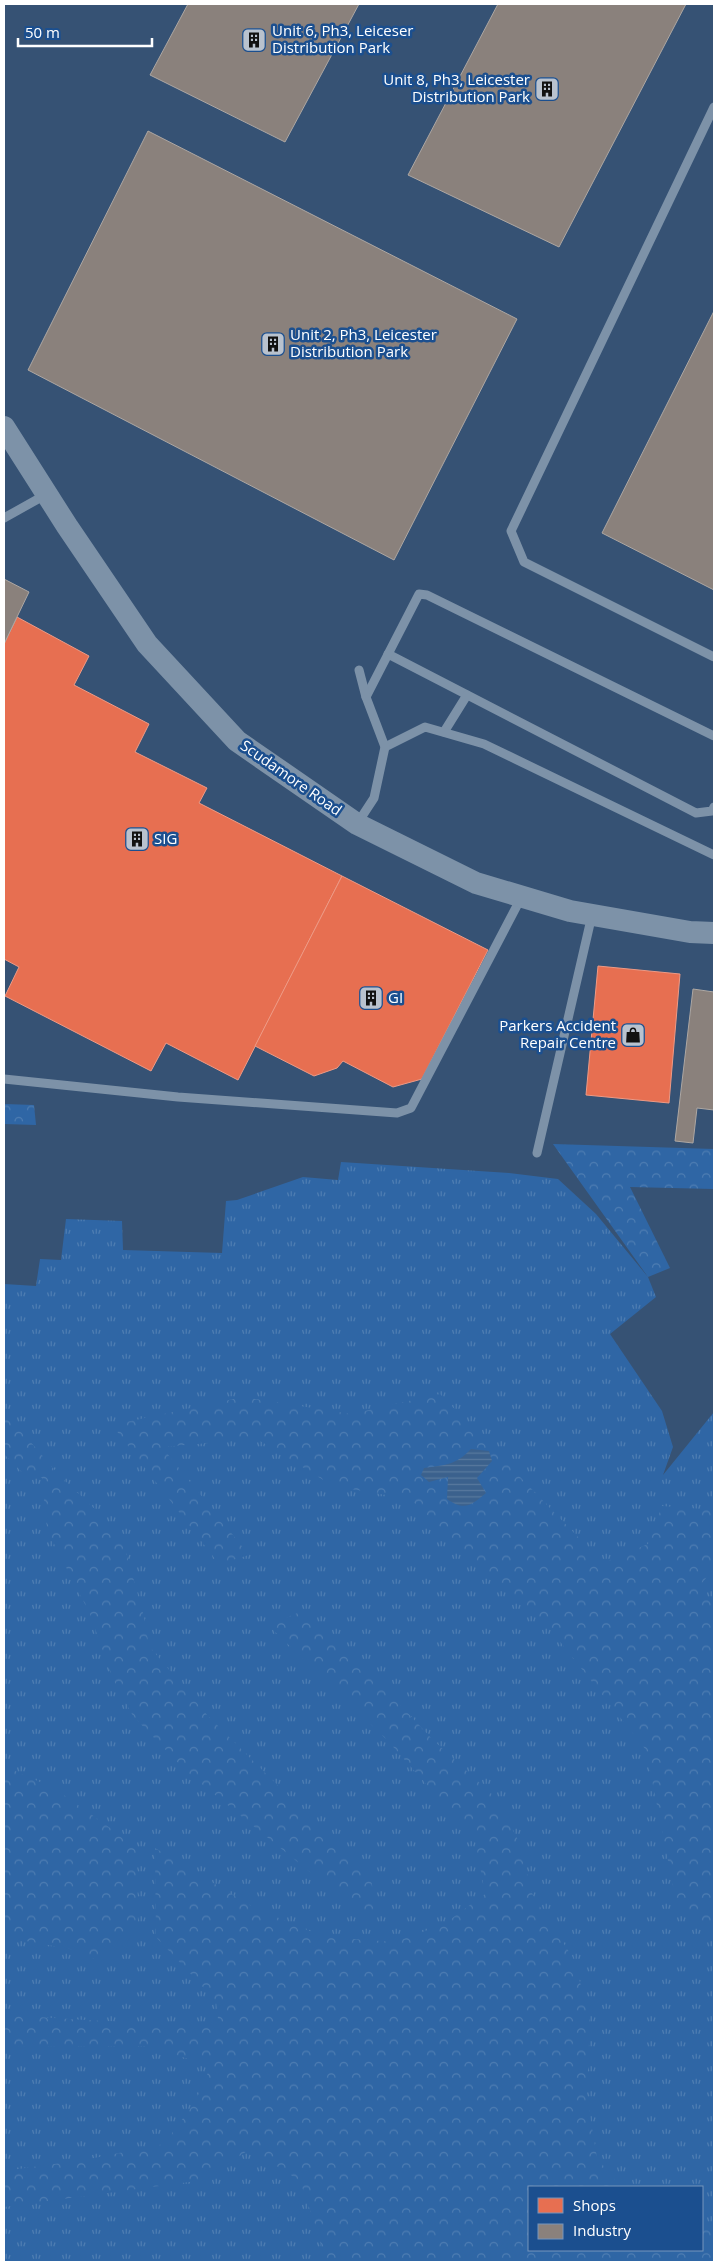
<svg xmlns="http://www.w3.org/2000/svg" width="718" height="2266" font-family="'Open Sans',sans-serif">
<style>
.grass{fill:url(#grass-tufts);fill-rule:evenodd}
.forest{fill:url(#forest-crowns)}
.water{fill:url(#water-rules)}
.shops{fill:#e76f51;stroke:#ee9a85}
.industry{fill:#8a817c;stroke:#ada7a3}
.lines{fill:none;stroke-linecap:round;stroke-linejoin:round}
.service{stroke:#7d92a8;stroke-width:9}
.tertiary{stroke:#7d92a8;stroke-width:22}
.labels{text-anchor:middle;stroke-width:5;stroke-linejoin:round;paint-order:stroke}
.poi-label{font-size:15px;fill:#fff;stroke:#1b4f8f;text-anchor:start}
.street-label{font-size:15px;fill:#fff;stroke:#1b4f8f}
</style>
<defs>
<pattern id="grass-tufts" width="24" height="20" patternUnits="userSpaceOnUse" patternTransform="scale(1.25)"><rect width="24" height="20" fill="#2f66a5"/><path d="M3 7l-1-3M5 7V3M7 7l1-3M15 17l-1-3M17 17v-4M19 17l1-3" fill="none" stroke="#4e7db2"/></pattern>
<pattern id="forest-crowns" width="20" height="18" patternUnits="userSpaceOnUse" patternTransform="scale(1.25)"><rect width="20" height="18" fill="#2f66a5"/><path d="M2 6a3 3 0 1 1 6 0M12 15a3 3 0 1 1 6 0" fill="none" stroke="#4e7db2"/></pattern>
<pattern id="water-rules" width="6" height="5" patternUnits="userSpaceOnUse" patternTransform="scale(1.25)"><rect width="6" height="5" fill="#3b618d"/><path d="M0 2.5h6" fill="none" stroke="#58799e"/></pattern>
</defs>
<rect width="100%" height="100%" fill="#365274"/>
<path class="grass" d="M341,1162L509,1173L558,1179L596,1214L648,1277L656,1297L610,1334L662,1411L673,1447L663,1475L714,1412V2262H4V1284L36,1286L40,1259L61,1260L66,1219L122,1221L123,1250L222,1253L226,1201L237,1200L303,1177L338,1180ZM529,2187H702V2250H529Z"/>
<g class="forest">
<path d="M4,1104L34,1105L36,1125L4,1124Z"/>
<path d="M553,1144L714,1149V1189L630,1187L670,1268L648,1277Z"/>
<path d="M440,1394L603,1563L648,1544L662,1506L714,1510V1569L701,1584L714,1609V1928L678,1911L646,1750L550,1629L410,1499L333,1486L257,1439L162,1447L249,1555L219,1564L112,1425L243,1397L351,1414Z"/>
<path d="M4,1411L59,1475L121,1534L144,1617L149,1646L208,1716L371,1878L377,1919L343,1899L187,1772L133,1716L112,1677L90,1614L47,1530L42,1478L25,1475L4,1454Z"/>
<path d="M305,1610L369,1671L432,1739L495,1797L518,1840L533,1896L573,1958L590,2017L587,2097L597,2158L621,2187H529V2250H702V2228L714,2226V2262H325L319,2236L300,2181L250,2149L204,2180L4,2207V2171L89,2159L164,2144L195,2102L211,2066L147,2046L4,2047V2015L219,2028L216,2001L156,1937L155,1848L253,1907L324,1937L395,1942L444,1924L485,1894L475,1839L388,1741L268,1625Z"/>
<path d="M4,1762L17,1772L54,1788L137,1847L138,1929L101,1962L70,1949L4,1937Z"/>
</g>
<path class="water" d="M471,1449L489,1451L492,1461L477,1478L486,1493C471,1506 464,1511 447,1499L448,1477L429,1482L421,1475L424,1468C445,1465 456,1465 471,1449Z"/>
<g class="shops">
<path d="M17,617L89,656L74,685L149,724L135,752L207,788L199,803L342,876L238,1080L166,1043L151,1071L5,996L19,967L4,959V644Z"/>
<path d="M342,876L488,950L422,1079L393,1087L343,1061L337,1068L314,1076L255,1046Z"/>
<path d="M598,966L680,974L669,1103L586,1095Z"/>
</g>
<g class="industry">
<path d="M188,4H359L285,142L150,75Z"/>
<path d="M498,4H686L559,247L408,175Z"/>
<path d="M148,131L517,319L394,560L28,370Z"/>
<path d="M714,311V590L602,533Z"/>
<path d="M4,579L29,592L4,644Z"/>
<path d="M693,989L714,992V1110L697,1108L693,1143L675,1141Z"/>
</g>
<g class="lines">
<g class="service">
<path d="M714,107L511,531L524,562L714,657"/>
<path d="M4,518L47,494"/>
<path d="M388,654L696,813L712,811L714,807"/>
<path d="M366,697L419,594L427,595L714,736"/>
<path d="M444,732L467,695"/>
<path d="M385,747L425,727L484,744L714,855"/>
<path d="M357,824L374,798L385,747L366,697L359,670"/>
<path d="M4,1079L178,1097L397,1113L411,1108L521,898"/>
<path d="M537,1153L592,915"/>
</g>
<path class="tertiary" d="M4,427L67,526L147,644L237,741L357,824L476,883L570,911L690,932L714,933"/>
</g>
<defs>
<g id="building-square" transform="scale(1.25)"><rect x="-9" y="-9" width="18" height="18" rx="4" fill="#b9c2ce" stroke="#1b4f8f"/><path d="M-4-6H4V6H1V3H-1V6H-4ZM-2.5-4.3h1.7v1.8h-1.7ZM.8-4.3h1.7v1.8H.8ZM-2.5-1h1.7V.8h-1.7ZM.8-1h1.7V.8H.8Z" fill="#111"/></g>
<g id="shop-square" transform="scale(1.25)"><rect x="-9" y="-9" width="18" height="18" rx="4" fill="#b9c2ce" stroke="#1b4f8f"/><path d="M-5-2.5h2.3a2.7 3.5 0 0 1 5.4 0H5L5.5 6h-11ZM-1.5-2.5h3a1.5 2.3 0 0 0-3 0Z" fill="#111"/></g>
</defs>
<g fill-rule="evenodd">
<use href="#building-square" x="254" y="40"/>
<use href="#building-square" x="547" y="89"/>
<use href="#building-square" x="273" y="344"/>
<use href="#building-square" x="137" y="839"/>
<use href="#building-square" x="371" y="998"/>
<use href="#shop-square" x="633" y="1035"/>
</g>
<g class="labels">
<g class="poi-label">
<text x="272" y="36">Unit 6, Ph3, Leiceser<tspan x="272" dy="17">Distribution Park</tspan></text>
<text x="530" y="85" text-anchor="end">Unit 8, Ph3, Leicester<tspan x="530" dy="17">Distribution Park</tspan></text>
<text x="290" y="340">Unit 2, Ph3, Leicester<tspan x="290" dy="17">Distribution Park</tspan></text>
<text x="154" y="844">SIG</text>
<text x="388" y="1003">GI</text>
<text x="616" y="1031" text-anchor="end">Parkers Accident<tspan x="616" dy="17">Repair Centre</tspan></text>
</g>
<g class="street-label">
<text transform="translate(291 778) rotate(35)" y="5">Scudamore Road</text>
</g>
</g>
<rect width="718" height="2266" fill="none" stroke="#ffffff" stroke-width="10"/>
<rect x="528" y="2186" width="175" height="65" fill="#1b4f8f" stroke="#7695bc"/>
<rect x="538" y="2198" width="25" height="15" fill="#e76f51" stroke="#7695bc"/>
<text x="573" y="2211" font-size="15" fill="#ffffff">Shops</text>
<rect x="538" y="2224" width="25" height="15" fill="#8a817c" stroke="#7695bc"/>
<text x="573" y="2236" font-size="15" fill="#ffffff">Industry</text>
<path d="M18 38v8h134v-8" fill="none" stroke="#ffffff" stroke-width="2.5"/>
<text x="25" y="38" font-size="15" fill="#ffffff" stroke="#1b4f8f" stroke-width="4" paint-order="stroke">50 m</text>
</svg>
